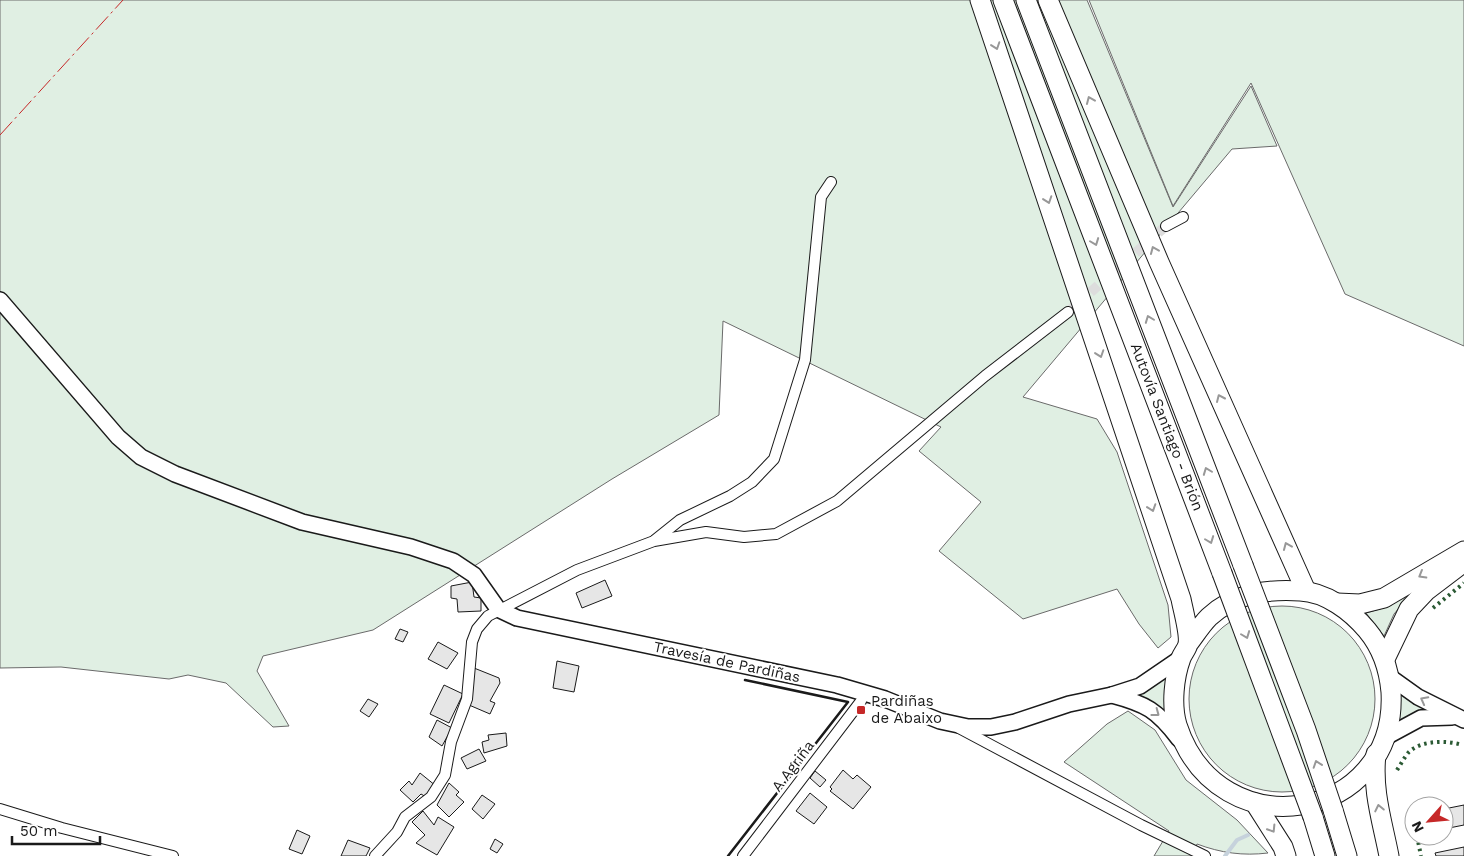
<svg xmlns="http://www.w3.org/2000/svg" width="1464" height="856" font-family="'Work Sans',sans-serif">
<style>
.green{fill:#e0efe3;stroke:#6a6a6a}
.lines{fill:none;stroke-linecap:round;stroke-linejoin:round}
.stream{stroke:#c6d2dc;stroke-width:4}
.building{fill:#e6e6e6;stroke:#1a1a1a}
.street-tunnel{stroke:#ddd;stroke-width:10;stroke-dasharray:10 5;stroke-linecap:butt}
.street-casing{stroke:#1a1a1a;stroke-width:12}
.secondary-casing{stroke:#1a1a1a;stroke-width:18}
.highway-casing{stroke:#1a1a1a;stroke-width:21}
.street{stroke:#fff;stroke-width:10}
.secondary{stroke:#fff;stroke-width:15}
.highway{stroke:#fff;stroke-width:19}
.highway-bridge-casing{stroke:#1a1a1a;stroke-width:21;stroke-linecap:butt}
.highway-bridge{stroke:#fff;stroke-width:19}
.hedge{stroke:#2b5a34;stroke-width:4;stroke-dasharray:2.5 4;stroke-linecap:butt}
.wall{stroke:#1a1a1a;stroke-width:2.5}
.power{stroke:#c62828;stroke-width:1;stroke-dasharray:18 4 2.5 4;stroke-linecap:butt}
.oneway{stroke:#989898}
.poi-dot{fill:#c62828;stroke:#fff;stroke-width:2}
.labels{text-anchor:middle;stroke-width:4;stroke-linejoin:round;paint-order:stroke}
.street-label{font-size:15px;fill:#1a1a1a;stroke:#fff}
.poi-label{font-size:15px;fill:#1a1a1a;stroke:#fff;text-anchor:start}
</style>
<rect width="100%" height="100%" fill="#fff"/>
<g class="green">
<path d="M0,0H1087L1173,207L1251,86L1277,146L1232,149L1023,397L1097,419L1117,452L1168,605L1171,637L1158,648L1139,624L1117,589L1023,619L939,551L981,502L919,451L941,427L723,321L719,415L612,479L373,630L263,656L257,671L289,726L273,727L226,683L188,675L169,679L61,667L0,668Z"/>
<path d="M1089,0H1464V346L1345,294L1251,83L1173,206Z"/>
<path d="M1418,586L1394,614L1384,636L1366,613L1390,606Z"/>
<circle cx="1282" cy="699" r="93"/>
<path d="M1167,675L1165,710L1148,700L1129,695Z"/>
<path d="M1400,692L1431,711L1410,715L1398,722Z"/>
<path d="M1128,711L1155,730L1186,780L1237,820L1268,853C1243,856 1221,853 1197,844L1190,856H1154L1169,831L1064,762L1107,724Z"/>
</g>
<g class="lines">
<path class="stream" d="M1225,856L1237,840L1248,835"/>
</g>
<g class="building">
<path d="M605,580L612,596L582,608L576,593Z"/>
<path d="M472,582L474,597L481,598V611L458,612L457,599L451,598V586Z"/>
<path d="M400,629L408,632L403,642L395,639Z"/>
<path d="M438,642L458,653L447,669L428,659Z"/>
<path d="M557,661L579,666L574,692L553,688Z"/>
<path d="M474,668L499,678L500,683L490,701L495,703L490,714L469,705Z"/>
<path d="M444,685L463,694L449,723L430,714Z"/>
<path d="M368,699L378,704L369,717L360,711Z"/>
<path d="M437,720L452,728L442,746L429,737Z"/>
<path d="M506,733L507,746L484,753L482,742L489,740L488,735Z"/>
<path d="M479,749L486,761L467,769L461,758Z"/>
<path d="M843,770L853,779L857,775L871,787L853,809L830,791L832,789L830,787Z"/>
<path d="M815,771L826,780L820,787L810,778Z"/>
<path d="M420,773L436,786L426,797L421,794L413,802L400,790L409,781L412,785Z"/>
<path d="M449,783L459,792L456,795L464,802L449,817L437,805Z"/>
<path d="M810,793L827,807L814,824L796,811Z"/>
<path d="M482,795L495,804L483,819L472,809Z"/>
<path d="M1464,805V825L1444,829V809Z"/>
<path d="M423,811L434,825L438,817L454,827L437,855L416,843L425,835L412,822Z"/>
<path d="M297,830L310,836L302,854L289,849Z"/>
<path d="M495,839L503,844L497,853L490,849Z"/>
<path d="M348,840L370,848L366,856H341Z"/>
<path d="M1464,847V856H1436L1435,853Z"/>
</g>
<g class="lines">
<path class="street-tunnel" d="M1068,312L1166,226"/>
<g class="street-casing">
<g id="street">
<path d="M1166,226L1183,217"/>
<path d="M655,540L680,520L730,496L752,482L774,459L805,360L821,197L831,182"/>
<path d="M959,728L1141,825L1205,856"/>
<path d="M0,809L62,828L173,856"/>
<path d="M375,856L397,832L405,817L431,797L445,775L451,742L467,699L472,642L477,629L488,616L577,570L654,541L706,532L744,537L776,534L837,501L985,376L1068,312"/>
<path d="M743,856L861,701L864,692"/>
</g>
</g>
<g class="secondary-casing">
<g id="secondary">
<path d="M0,300L118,437L141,457L175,474L302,522L411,547L453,561L474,575L498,609L517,618L837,685L885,699L940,721L968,727H991L1015,722L1069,704L1112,695L1140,686L1181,658"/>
<path d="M1390,677L1418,697L1464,720"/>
<path d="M1112,695C1146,704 1157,710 1179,739"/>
<path d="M1384,738L1421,718L1452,717"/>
</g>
</g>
<g class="highway-casing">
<g id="highway">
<path d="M980,0L1181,599C1183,610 1190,634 1188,644C1187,649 1183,653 1181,658C1174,677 1171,705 1177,725C1218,852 1398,822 1391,692C1389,669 1382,648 1367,630C1351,611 1326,592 1300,591C1267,589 1235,593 1209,617C1201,625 1195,635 1188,644"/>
<path d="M1003,0L1222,573"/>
<path d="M1026,0L1243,565"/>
<path d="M1048,0L1159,262L1306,591"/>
<path d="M1337,603L1360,604L1384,598L1464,551"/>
<path d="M1385,659L1409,609L1426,591L1464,562"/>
<path d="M1376,754C1372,791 1382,820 1389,856"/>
<path d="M1255,803L1283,847L1286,856"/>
<path d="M1333,810L1347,856"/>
<path d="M1313,817L1325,856"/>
</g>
</g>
<use href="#street" class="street"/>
<use href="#secondary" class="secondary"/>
<use href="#highway" class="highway"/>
<g class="highway-bridge-casing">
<g id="highway-bridge">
<path d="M1243,565L1306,730L1333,810"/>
<path d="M1222,573L1313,817"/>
</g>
</g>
<use href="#highway-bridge" class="highway-bridge"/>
<g class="hedge">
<path d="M1433,608L1464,583"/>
<path d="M1397,770C1401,764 1404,758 1408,753C1420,740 1447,740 1462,745"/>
<path d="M1417,836L1421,856"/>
</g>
<path class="wall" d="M728,856L848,702L745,680"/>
<path class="power" d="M0,135L123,0"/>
</g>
<defs><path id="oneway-chevron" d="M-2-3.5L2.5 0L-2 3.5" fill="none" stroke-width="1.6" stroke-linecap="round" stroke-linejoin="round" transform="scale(1.25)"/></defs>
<g class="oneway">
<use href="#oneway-chevron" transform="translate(996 46) rotate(71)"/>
<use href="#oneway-chevron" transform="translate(1090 100) rotate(-113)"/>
<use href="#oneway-chevron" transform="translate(1048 200) rotate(71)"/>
<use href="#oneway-chevron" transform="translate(1095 242) rotate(69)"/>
<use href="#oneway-chevron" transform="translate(1154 250) rotate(-113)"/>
<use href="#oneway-chevron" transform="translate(1149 319) rotate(-111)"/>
<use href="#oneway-chevron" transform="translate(1100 354) rotate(71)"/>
<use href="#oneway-chevron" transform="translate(1220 398) rotate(-114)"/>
<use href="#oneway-chevron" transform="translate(1207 471) rotate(-111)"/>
<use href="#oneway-chevron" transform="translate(1152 508) rotate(71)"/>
<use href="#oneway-chevron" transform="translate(1210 540) rotate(69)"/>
<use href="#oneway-chevron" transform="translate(1287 546) rotate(-113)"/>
<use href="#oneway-chevron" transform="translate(1422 575) rotate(150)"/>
<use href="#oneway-chevron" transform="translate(1246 635) rotate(69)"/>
<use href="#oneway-chevron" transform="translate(1424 700) rotate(-152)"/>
<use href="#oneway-chevron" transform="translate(1156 713) rotate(37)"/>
<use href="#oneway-chevron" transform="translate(1317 764) rotate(-109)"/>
<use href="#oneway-chevron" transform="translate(1379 808) rotate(-102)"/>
<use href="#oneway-chevron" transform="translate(1272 829) rotate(58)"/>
</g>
<rect class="poi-dot" x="856" y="705" width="10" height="10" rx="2.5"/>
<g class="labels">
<g class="street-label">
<text transform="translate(1167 427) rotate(69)" y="5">Autovía Santiago - Brión</text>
<text transform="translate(727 662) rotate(12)" y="5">Travesía de Pardiñas</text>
<text transform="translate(793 766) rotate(-53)" y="5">A Agriña</text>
</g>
<g class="poi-label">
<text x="871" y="706">Pardiñas<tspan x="871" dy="17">de Abaixo</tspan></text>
</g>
</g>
<g transform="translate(1429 821) rotate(243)"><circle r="24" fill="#ffffff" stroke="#a3a3a3"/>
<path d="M0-4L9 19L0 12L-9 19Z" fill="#c62828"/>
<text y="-8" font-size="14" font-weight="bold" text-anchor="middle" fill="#1a1a1a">N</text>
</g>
<path d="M12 836v8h88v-8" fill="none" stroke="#1a1a1a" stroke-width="2.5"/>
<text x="20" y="836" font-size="15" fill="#1a1a1a" stroke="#ffffff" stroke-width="4" paint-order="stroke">50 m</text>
</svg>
